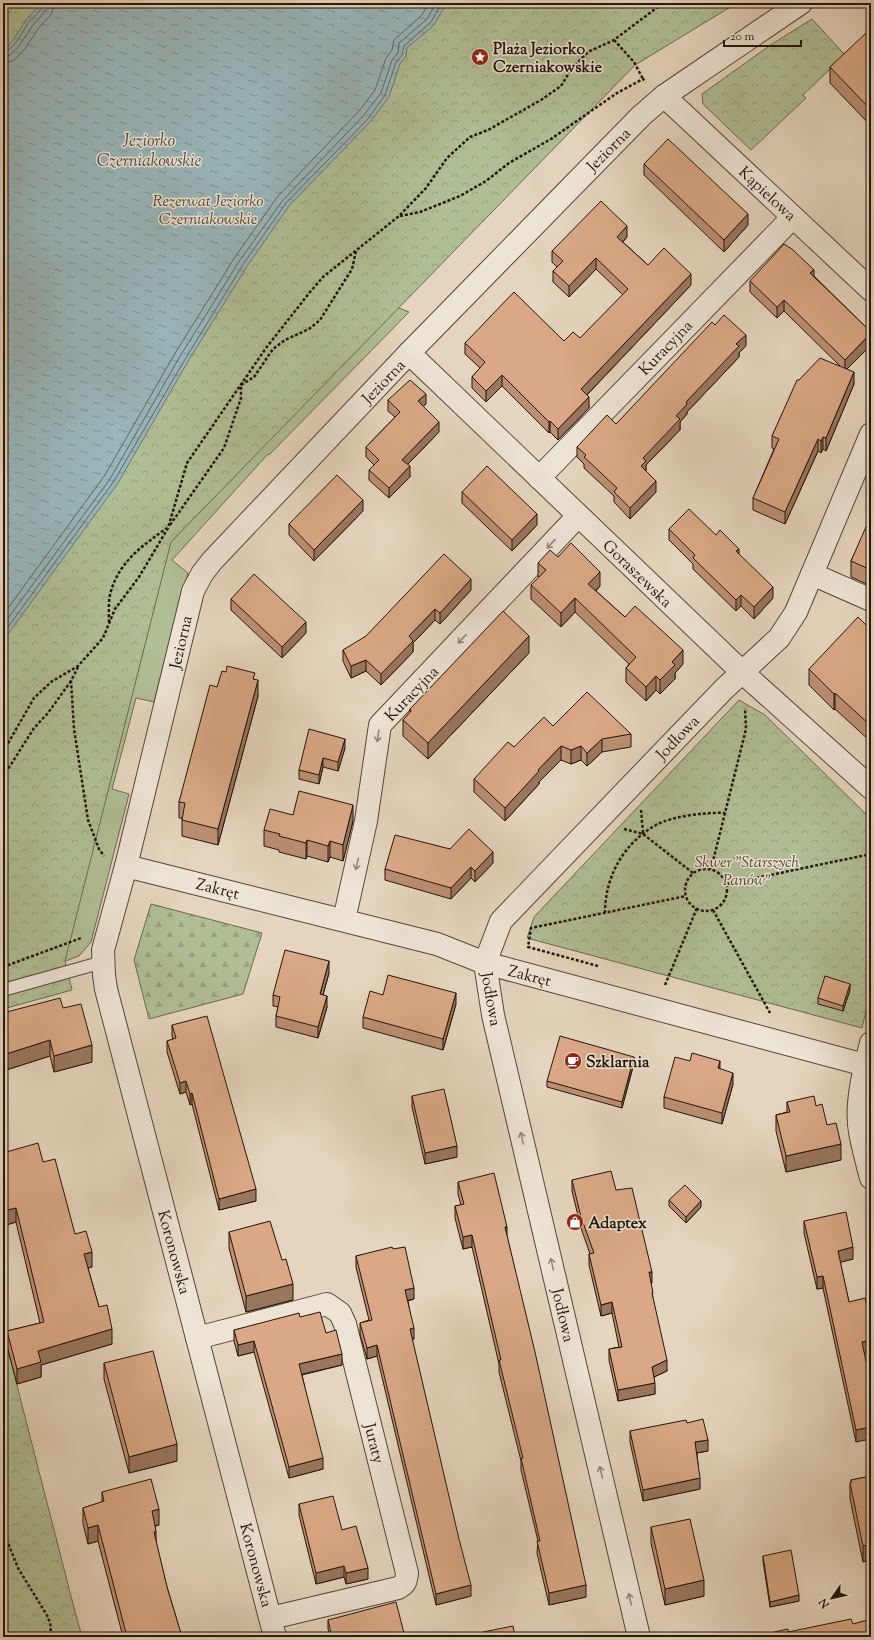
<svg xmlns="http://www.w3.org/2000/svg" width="874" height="1640" font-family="'Sorts Mill Goudy',serif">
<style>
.grass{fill:#b0be95;stroke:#6a6a50}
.forest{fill:url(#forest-firs);stroke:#6a6a50}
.park{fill:url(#park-crowns);stroke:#6a6a50}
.water{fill:url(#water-ripples);stroke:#6b7674}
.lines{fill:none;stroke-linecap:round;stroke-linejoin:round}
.shore{stroke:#5f6663;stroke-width:1}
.lane-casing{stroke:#554538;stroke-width:14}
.street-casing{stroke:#554538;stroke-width:24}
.path{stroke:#25150c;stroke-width:2.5;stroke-dasharray:3 2;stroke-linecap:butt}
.lane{stroke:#eee4d5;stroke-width:12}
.street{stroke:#eee4d5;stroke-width:22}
.wall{fill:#bb9073;stroke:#25150c}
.shaded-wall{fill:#99765e;stroke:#25150c}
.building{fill:#daa886;stroke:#25150c}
.oneway{stroke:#94877b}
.labels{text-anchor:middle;stroke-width:3;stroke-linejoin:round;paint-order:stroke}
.poi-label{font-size:16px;font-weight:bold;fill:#25150c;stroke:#eee4d5;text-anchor:start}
.street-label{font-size:16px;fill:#25150c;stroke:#eee4d5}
.park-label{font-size:16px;font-style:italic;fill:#4f4835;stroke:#eee4d5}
.water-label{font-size:17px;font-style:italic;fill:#4e4d49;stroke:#eee4d5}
</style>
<defs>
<pattern id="forest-firs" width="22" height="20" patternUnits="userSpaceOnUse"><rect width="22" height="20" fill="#b0be95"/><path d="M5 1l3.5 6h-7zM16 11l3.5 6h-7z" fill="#97a27f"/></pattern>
<pattern id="park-crowns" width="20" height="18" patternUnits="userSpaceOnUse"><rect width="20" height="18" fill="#b0be95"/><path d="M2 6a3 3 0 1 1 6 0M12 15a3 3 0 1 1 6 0" fill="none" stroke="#97a27f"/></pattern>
<pattern id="water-ripples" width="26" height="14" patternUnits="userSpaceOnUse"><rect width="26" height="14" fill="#99b6ba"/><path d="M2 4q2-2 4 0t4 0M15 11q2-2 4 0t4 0" fill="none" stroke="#7d9396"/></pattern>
</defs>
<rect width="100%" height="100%" fill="#e5d5be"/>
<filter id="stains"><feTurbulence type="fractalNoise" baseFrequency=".005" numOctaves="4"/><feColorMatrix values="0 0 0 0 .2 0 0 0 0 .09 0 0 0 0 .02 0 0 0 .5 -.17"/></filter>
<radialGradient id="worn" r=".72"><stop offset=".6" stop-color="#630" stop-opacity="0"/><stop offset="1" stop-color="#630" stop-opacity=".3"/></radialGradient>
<path class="grass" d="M357,291L409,312L270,454L267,455L172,560L188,573L154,702L136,698L112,789L129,794L91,942L79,956L63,962L3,733Z"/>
<path class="forest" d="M151,904L262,933L243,994L149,1019L134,960Z"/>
<g class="park">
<path d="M15,3H737L635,65L171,542L65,961L72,990L3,1009V21Z"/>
<path d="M812,19L845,55L803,95L806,98L751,150L703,104L702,94L772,44Z"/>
<path d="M739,700L765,715L871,819V990L862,1028L527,938L534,917Z"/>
<path d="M3,1331L74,1608L82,1637H3Z"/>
</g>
<path class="water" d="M41,3H447L434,25L407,48L406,57L400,64L389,97L371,121L289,206L248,265L187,363L118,483L3,641V50L13,40L26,20Z"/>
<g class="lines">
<g class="shore">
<path d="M3,52C14,51 22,32 28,23C33,17 42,11 43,3"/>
<path d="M3,57L10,55L19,46L33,25L47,9L48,3"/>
<path d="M3,63L13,61L24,50L38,29L52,13L54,3"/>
<path d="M3,615L105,475L174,355L235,257L278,196L359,111L375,90L386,58L392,50L394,40L422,15L429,3"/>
<path d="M3,625L110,479L179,358L240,260L283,200L364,115L381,93L392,60L398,53L399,43L427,19L436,3"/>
<path d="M3,634L114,481L184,361L244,263L286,203L368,119L385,95L396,62L402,55L404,46L431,22L442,3"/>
</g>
<g class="lane-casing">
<path id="lane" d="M3,990L103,962"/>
</g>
<g class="street-casing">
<g id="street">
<path d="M664,96L871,290"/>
<path d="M409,353L742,672L871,788"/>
<path d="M539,478L793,217"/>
<path d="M812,574L871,600"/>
<path d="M126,866L437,944L485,963L865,1065"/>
<path d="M344,920L366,821L380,725L578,516"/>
<path d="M871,1043C864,1069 855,1105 860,1132C863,1148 867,1163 871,1178"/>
<path d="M197,1338L327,1304L340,1313L345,1324L407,1573C406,1581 406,1584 398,1588L271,1618"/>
<path d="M275,1637L106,989L104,975L103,950L126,866L193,591L202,574L212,561L409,353L641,116L664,96L801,3"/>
<path d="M639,1637L493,1015L485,963L501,921L724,689L779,638L796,612L871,434"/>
</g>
</g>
<g class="path">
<path d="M614,40L634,62L643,79"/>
<path d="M400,216L420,212L460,196L486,181L509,163L551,139L617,93L643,79L646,82"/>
<path d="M170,525L224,448L241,398V385L254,377L273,349L285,340L309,329L320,320L352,269L356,251"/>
<path d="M109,622C109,613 108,600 111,591C120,561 142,546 167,528"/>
<path d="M78,667L71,681L74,729L88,820L99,849L104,856"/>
<path d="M3,752L34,698L51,682L78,666L103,638L115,609L139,577L168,528L187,463L266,348L310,292L323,277L399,216L426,188L447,158L470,137L488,130L541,100L561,86L572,68L588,52L614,40L663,3"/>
<path d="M3,777L34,728L48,713L71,681"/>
<path d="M641,810L643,833"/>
<path d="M624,829L643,834L693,873"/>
<path d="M711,869L746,729L745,708"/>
<circle cx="706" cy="890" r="21"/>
<path d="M727,884L871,854"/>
<path d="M713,910L770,1013"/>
<path d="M605,913C605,876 624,843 656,825C672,816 707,812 725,813"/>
<path d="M598,966L528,947L531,928L686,896"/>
<path d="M3,967L81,938"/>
<path d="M665,985L697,908"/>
<path d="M3,1530L18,1568L48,1617L51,1627L50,1637"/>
</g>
<use href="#lane" class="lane"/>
<use href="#street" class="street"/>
</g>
<g class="wall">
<path d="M871,38V126L830,83V67Z"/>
<path d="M644,164L748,225L724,252L644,175Z"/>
<path d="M627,237L623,242L648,265L691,285L587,395L589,408L558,440L550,432L549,433L502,386L486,402L472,388V377L480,368L465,354V343L564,341L580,338L623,295L596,269L569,297L553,282V271L557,267L552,262V251Z"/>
<path d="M814,276L871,332V345L847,369L854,384L826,451L823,449L821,453L818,451L785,524L753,510V498L774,449L772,448V436L799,380L840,366L784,311L777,318L750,292V281Z"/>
<path d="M715,325L746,346L739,353V357L687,412V414L680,422V430L646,465V471L656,492L630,519L614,502V496L584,468V464L577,457V447L616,424Z"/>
<path d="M388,400L426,404L423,407L439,432L408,464L410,477L389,498L369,480V470L374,465L366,457V447L395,417L388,411Z"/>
<path d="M462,492L537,525L512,551L462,503Z"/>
<path d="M363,511L314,561L289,535V524Z"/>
<path d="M871,521V586L851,577V561Z"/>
<path d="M669,529L716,535L739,555L773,598L754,619L741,606L736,611L693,569V564L669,540Z"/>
<path d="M558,557L600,586L596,591L625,617L683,664L675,673V679L660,694L656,690L646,701L626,682V668L629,664L575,612L561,627L531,599V585L539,577H538V563Z"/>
<path d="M471,590L440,624L435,620L413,643V652L381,685L366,671L351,678L343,661V650Z"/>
<path d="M231,599L306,633L282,658L231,610Z"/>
<path d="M871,630L870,741L835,709L834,710L809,685V669Z"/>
<path d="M529,653L428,759L403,736V720L410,713V709Z"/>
<path d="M255,679L258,696L218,845L182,836V818H179V802L217,687Z"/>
<path d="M553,726L631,734V747L602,752L587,766L581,760L571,764L561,760L539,782V784L505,821L474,792V779L514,747Z"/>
<path d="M345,748L338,771L323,767L319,784L299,779V770Z"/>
<path d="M293,815L353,821L343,861L330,857L328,862L307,856L306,859L279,852V850L264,846V830Z"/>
<path d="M450,849L493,863L475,882L471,878L451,899L385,880V869Z"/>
<path d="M329,973L323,995L327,1007L318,1038L276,1027V1016L278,1007L273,1006V995Z"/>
<path d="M850,990L843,1011L818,1004V998Z"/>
<path d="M456,1004L443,1050L363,1028V1017Z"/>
<path d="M63,1008L92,1062L54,1072L50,1056L3,1071Z"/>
<path d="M172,1025L256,1201L219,1210L192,1104L190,1105L186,1092L180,1094L167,1052V1041L173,1039L172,1036Z"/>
<path d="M634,1063L622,1108L547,1087V1081Z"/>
<path d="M720,1069L733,1084L722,1124L664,1108V1097Z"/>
<path d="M412,1096L457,1157L425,1164L412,1107Z"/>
<path d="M787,1102L816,1106L827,1125L841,1160L786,1172L776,1131V1115L787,1112Z"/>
<path d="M43,1162L75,1234L92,1267L88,1268L99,1307L112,1344L41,1365V1377L17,1384L7,1346V1331L40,1323L16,1222L3,1226Z"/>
<path d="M572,1180L616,1190L652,1283H651L653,1299L667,1371L654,1377L655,1394L618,1401L609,1360V1349L619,1347L612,1313L601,1316L589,1265V1254H590L581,1228L572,1191Z"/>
<path d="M458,1182L507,1236L586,1597L549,1605L537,1553L538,1541L521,1470V1461L499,1372V1364L472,1247L463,1249L455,1218V1206L461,1205L458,1194Z"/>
<path d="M669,1200L701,1207L686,1223L669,1206Z"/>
<path d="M804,1221L853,1259L840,1262L849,1302L864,1354L856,1442L823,1288L817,1289L804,1233Z"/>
<path d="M229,1232L293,1300L246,1312L229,1248Z"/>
<path d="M393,1249L414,1299L408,1301L414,1339L412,1340L471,1596L436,1605L377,1356L367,1359L360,1334V1323L369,1320L356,1267V1256Z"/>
<path d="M300,1317L326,1333L342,1365L302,1375L323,1469L289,1478L254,1352L238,1356L234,1341V1330Z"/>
<path d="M104,1363L177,1461L129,1473L104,1379Z"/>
<path d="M687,1423L708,1451L697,1453L700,1489L643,1501L630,1442V1431Z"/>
<path d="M871,1476V1563L867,1564L866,1561L863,1562L850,1499V1483L851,1482V1480Z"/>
<path d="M102,1492L159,1525L155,1526L156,1543L167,1587L182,1637H123L98,1541L88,1544L83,1524V1508L102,1502Z"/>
<path d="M299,1504L342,1530L368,1579L346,1584L344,1577L316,1584L299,1515Z"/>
<path d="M651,1527L704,1596L665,1605L651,1543Z"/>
<path d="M763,1556L799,1601L770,1607L763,1561Z"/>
<path d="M328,1620L405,1637H330L328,1629Z"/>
</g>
<g class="shaded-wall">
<path d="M748,214V225L724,252V240Z"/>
<path d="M627,226V237L617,248V237Z"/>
<path d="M596,258V269L569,297V286Z"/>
<path d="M814,270V281L810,273Z"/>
<path d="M691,274V285L581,401V389Z"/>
<path d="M784,300V311L777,318V307Z"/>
<path d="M871,333V345L845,371V360Z"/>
<path d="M746,335V346L739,353V357L687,412V414L680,422V430L646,465V472L641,466L643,458L686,402L736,344Z"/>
<path d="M854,372V384L826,451V438Z"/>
<path d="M502,375V386L486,402V391Z"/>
<path d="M426,394V404L418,411V401Z"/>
<path d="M589,397V408L558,440V429Z"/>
<path d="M550,421V432L549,433V422Z"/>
<path d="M439,422V432L402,470V460Z"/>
<path d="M823,437V449L821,453V441Z"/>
<path d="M818,439V451L785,524V512Z"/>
<path d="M410,466V477L389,498V488Z"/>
<path d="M656,481V492L630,519V508Z"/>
<path d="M363,500V511L314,561V550Z"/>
<path d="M537,514V525L512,551V540Z"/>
<path d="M739,549V560L736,551Z"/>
<path d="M600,572V586L588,598V584Z"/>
<path d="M471,579V590L440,624V613Z"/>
<path d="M773,587V598L754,619V607Z"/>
<path d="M741,595V606L736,611V600Z"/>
<path d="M575,598V612L561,627V613Z"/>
<path d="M435,609V620L413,643V652L381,685V674L409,636Z"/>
<path d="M306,622V633L282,658V647Z"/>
<path d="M529,636V653L428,759V743Z"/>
<path d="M683,650V664L675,673V679L660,694V680L672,662Z"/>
<path d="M366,660V671L351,678V666Z"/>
<path d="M656,676V690L646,701V687Z"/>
<path d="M258,680V696L218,845V829Z"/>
<path d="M835,693V709L834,710V694Z"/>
<path d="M871,724V740L870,741V725Z"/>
<path d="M345,739V748L338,771V762Z"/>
<path d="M602,739V752L587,766V753Z"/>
<path d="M561,746V760L539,782V784L505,821V808L538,770Z"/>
<path d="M581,746V760L571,764V750Z"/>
<path d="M323,758V767L319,784V775Z"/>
<path d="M353,805V821L343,861V845Z"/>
<path d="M307,840V856L306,859V843Z"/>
<path d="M330,841V857L328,862V846Z"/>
<path d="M493,852V863L475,882V871Z"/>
<path d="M471,867V878L451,899V888Z"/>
<path d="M329,961V973L320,1005V994Z"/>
<path d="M850,984V990L843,1011V1006Z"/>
<path d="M456,993V1004L443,1050V1039Z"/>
<path d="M327,996V1007L318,1038V1027Z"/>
<path d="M50,1040V1056L3,1071V1055Z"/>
<path d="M92,1045V1062L54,1072V1056Z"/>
<path d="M634,1057V1063L622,1108V1102Z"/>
<path d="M720,1061V1072L718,1068Z"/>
<path d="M733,1073V1084L722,1124V1113Z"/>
<path d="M186,1081V1092L180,1094V1083Z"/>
<path d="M192,1093V1104L190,1105V1094Z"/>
<path d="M841,1144V1160L786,1172V1156Z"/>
<path d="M457,1146V1157L425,1164V1153Z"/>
<path d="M256,1189V1201L219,1210V1199Z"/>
<path d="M701,1201V1207L686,1223V1217Z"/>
<path d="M16,1208V1222L3,1226V1211Z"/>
<path d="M505,1227H507V1239Z"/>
<path d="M472,1235V1247L463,1249V1237Z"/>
<path d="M853,1247V1259L838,1263V1251Z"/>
<path d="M92,1252V1267L84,1269V1254Z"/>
<path d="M649,1272H652V1283L649,1284Z"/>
<path d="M823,1276V1288L817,1289V1277Z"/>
<path d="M293,1284V1300L246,1312V1296Z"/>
<path d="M414,1288V1299L405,1301V1290Z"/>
<path d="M612,1302V1313L601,1316V1305Z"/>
<path d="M414,1328V1339L410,1340V1329Z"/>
<path d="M112,1329V1344L41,1365V1377L17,1384V1369L38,1351Z"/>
<path d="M871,1340V1352L862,1354V1342Z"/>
<path d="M254,1341V1352L238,1356V1345Z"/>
<path d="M377,1345V1356L367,1359V1348Z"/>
<path d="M342,1354V1365L299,1375V1364Z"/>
<path d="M667,1360V1371L652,1378V1367Z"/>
<path d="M655,1383V1394L618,1401V1390Z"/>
<path d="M871,1427V1439L856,1442V1430Z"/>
<path d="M708,1440V1451L695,1453V1442Z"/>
<path d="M177,1444V1461L129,1473V1457Z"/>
<path d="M323,1458V1469L289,1478V1467Z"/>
<path d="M700,1478V1489L643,1501V1490Z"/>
<path d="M159,1509V1525L152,1527V1511Z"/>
<path d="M98,1525V1541L88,1544V1528Z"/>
<path d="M156,1531V1547L154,1532Z"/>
<path d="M866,1545V1561L863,1562V1546Z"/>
<path d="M867,1547H871V1563L867,1564Z"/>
<path d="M344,1566V1577L316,1584V1573Z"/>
<path d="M368,1568V1579L346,1584V1573Z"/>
<path d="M704,1580V1596L665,1605V1589Z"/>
<path d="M471,1585V1596L436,1605V1594Z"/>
<path d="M586,1585V1597L549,1605V1593Z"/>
<path d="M799,1595V1601L770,1607V1602Z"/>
</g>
<g class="building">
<path d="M866,33L871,38V110L830,67Z"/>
<path d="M668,139L748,214L724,240L644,164Z"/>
<path d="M601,201L627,226L617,237L648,265L664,248L691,274L581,389L589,397L558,429L550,421L549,422L502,375L486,391L472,377L485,362L465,343L514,292L564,341L573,332L580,338L628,289L596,258L569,286L553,271L563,261L552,251Z"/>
<path d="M784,244L792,249L814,270L810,273L871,332V333L845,360L784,300L777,307L750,281Z"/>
<path d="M724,315L746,335L736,344L739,346L686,402L687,404L676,416L680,419L643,458L646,461L641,466L656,481L630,508L614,492L617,488L584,457L586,455L577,447L607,415L616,424L712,322L715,325Z"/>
<path d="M820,358L854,372L826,438L823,437L821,441L818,439L785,512L753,498L779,439L772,436L797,380H799Z"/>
<path d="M410,380L426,394L418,401L439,422L402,460L410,466L389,488L369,470L379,460L366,447L400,412L388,400Z"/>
<path d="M487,466L537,514L512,540L462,492Z"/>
<path d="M337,475L363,500L314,550L289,524Z"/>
<path d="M689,509L716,535L720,530L739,549L736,551L773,587L754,607L741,595L736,600L693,558L695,555L669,529Z"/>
<path d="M869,520L871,521V570L851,561Z"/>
<path d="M571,543L600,572L588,584L625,617L635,606L683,650L672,662L675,665L660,680L656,676L646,687L626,668L636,657L575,598L561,613L531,585L546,570L538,563L550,550L558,557Z"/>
<path d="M444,554L471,579L440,613L435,609L409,636L413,641L381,674L366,660L351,666L343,650L366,636Z"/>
<path d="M254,574L306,622L282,647L231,599Z"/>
<path d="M503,611L529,636L428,743L403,720L411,711L410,709Z"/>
<path d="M858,617L871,630V724L870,725L835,693L834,694L809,669Z"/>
<path d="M227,666L255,673L253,679L258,680L218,829L182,820L185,803L179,802L210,685L217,687L222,671L226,672Z"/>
<path d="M587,692L631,734L602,739L587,753L581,746L571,750L561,746L538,770L539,771L505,808L474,779L508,742L514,747L544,717L553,726Z"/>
<path d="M309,729L345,739L338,762L323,758L319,775L299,770Z"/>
<path d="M299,791L353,805L343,845L330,841L328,846L307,840L306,843L279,836L280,834L264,830L270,809L293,815Z"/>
<path d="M469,829L493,852L475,871L471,867L451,888L385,869L395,835L450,849Z"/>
<path d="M285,950L329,961L320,994L327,996L318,1027L276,1016L280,997L273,995Z"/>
<path d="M388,975L456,993L443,1039L363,1017L370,991L383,995Z"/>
<path d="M825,976L850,984L843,1006L818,998Z"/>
<path d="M60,998L63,1008L81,1004L92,1045L54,1056L50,1040L3,1055V1013Z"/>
<path d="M207,1016L256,1189L219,1199L192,1093L190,1094L186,1081L180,1083L167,1041L176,1038L172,1025Z"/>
<path d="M560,1036L634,1057L622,1102L547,1081Z"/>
<path d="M692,1053L720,1061L718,1068L733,1073L722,1113L664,1097L675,1057L690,1061Z"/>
<path d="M444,1089L457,1146L425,1153L412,1096Z"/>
<path d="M814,1096L816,1106L822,1104L827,1125L836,1123L841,1144L786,1156L776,1115L790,1112L787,1102Z"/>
<path d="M38,1143L43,1162L55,1159L75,1234L86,1231L92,1252L84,1254L99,1307L107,1305L112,1329L38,1351L41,1362L17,1369L7,1331L44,1322L16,1208L3,1211V1153Z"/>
<path d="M611,1171L616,1190L632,1188L652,1272H649L653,1293H652L667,1360L652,1367L655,1383L618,1390L609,1349L622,1347L612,1302L601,1305L589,1254L594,1253L581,1217L572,1180Z"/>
<path d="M494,1173L507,1227H505L535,1352L586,1585L549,1593L537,1541H540L521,1458H523L499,1360H501L472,1235L463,1237L455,1206L464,1204L458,1182Z"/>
<path d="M685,1185L701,1201L686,1217L669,1200Z"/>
<path d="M846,1212L853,1247L838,1251L849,1302L865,1298L871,1327V1340L862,1342L870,1381H871V1427L856,1430L823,1276L817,1277L804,1221Z"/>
<path d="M270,1221L282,1260L286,1259L293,1284L246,1296L229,1232Z"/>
<path d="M392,1247L393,1249L405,1247L414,1288L405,1290L414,1328L410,1329L459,1539L471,1585L436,1594L377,1345L367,1348L360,1323L372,1320L356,1256Z"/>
<path d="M320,1312L326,1333L336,1330L342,1354L299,1364L323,1458L289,1467L254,1341L238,1345L234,1330L299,1313L300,1317Z"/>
<path d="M153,1351L177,1444L129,1457L104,1363Z"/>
<path d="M703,1419L708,1440L695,1442L700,1478L643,1490L630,1431L686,1420L687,1423Z"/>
<path d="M871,1476V1547H867L866,1545L863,1546L850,1483L852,1482L851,1480Z"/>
<path d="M151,1479L159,1509L152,1511L156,1531L154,1532L167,1587L182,1637H127L98,1525L88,1528L83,1508L104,1501L102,1492Z"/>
<path d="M333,1496L342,1530L356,1526L368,1568L346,1573L344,1566L316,1573L299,1504Z"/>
<path d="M690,1519L704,1580L665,1589L651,1527Z"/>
<path d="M791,1550L799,1595L770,1602L763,1556Z"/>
<path d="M396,1602L405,1637H332L328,1620Z"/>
<path d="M851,1619L853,1624L871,1619V1637H752L788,1629V1632Z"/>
<path d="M513,1626L515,1637H484L483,1632Z"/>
</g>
<defs><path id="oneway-shaft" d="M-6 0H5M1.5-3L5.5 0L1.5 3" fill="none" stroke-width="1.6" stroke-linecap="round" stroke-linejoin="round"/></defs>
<g class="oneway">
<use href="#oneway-shaft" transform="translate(551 544) rotate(133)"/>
<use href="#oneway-shaft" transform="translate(462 639) rotate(133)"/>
<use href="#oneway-shaft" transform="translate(378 736) rotate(98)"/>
<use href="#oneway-shaft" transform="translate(357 864) rotate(103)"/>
<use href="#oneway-shaft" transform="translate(522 1138) rotate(-103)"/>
<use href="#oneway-shaft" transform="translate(552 1264) rotate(-103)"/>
<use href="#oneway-shaft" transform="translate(601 1472) rotate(-103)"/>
<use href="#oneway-shaft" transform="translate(630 1599) rotate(-103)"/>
</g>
<defs>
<g id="sight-disc" transform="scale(0.9)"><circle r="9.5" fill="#8f2418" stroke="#eee4d5"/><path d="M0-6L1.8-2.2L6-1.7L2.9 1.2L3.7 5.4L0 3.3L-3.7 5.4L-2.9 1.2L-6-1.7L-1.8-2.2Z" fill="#fff"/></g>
<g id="cafe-disc" transform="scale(0.9)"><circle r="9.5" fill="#8f2418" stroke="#eee4d5"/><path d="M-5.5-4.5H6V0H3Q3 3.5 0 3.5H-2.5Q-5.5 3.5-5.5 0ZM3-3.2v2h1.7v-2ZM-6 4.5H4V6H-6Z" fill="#fff"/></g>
<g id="shop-disc" transform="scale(0.9)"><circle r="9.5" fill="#8f2418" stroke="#eee4d5"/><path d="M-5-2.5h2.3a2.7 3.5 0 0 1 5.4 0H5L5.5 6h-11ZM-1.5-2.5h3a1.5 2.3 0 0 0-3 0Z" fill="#fff"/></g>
</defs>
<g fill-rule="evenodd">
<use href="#sight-disc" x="480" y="57"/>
<use href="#cafe-disc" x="573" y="1061"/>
<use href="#shop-disc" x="575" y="1222"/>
</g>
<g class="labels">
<g class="poi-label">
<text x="493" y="54">Plaża Jeziorko<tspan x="493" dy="18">Czerniakowskie</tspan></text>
<text x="586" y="1067">Szklarnia</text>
<text x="588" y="1228">Adaptex</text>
</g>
<g class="street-label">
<text transform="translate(608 149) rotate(-45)" y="6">Jeziorna</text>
<text transform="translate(768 193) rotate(43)" y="6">Kąpielowa</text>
<text transform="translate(665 347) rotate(-46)" y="6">Kuracyjna</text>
<text transform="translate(383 381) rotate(-46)" y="6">Jeziorna</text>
<text transform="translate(638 573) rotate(44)" y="6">Goraszewska</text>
<text transform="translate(180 642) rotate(-77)" y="6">Jeziorna</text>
<text transform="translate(411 693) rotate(-46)" y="6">Kuracyjna</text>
<text transform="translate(677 737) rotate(-46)" y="6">Jodłowa</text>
<text transform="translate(218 888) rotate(14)" y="6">Zakręt</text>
<text transform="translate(530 975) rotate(15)" y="6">Zakręt</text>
<text transform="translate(492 999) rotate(80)" y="6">Jodłowa</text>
<text transform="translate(175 1252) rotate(75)" y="6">Koronowska</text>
<text transform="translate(564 1315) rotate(77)" y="6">Jodłowa</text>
<text transform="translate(375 1443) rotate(76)" y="6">Juraty</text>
<text transform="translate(257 1565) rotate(75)" y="6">Koronowska</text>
</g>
<g class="park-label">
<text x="208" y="206">Rezerwat Jeziorko<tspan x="208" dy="18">Czerniakowskie</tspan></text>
<text x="747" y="867">Skwer "Starszych<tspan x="747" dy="18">Panów"</tspan></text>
</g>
<g class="water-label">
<text x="149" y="146">Jeziorko<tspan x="149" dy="20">Czerniakowskie</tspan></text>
</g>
</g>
<rect width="874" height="1640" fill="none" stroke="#e5d5be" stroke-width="16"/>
<rect x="4" y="4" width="866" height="1632" fill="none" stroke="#25150c" stroke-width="2"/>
<rect x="8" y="8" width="858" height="1624" fill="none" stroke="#25150c"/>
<g transform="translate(832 1598) rotate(236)" stroke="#eee4d5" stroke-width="3" paint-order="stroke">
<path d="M0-3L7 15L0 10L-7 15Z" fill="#25150c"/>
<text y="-6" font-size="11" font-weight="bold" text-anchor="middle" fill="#25150c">N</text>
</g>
<path d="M724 40v6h77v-6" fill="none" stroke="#25150c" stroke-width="2"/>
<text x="730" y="40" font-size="12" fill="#25150c" stroke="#eee4d5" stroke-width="3" paint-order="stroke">20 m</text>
<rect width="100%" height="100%" filter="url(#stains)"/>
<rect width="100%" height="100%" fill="url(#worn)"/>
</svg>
